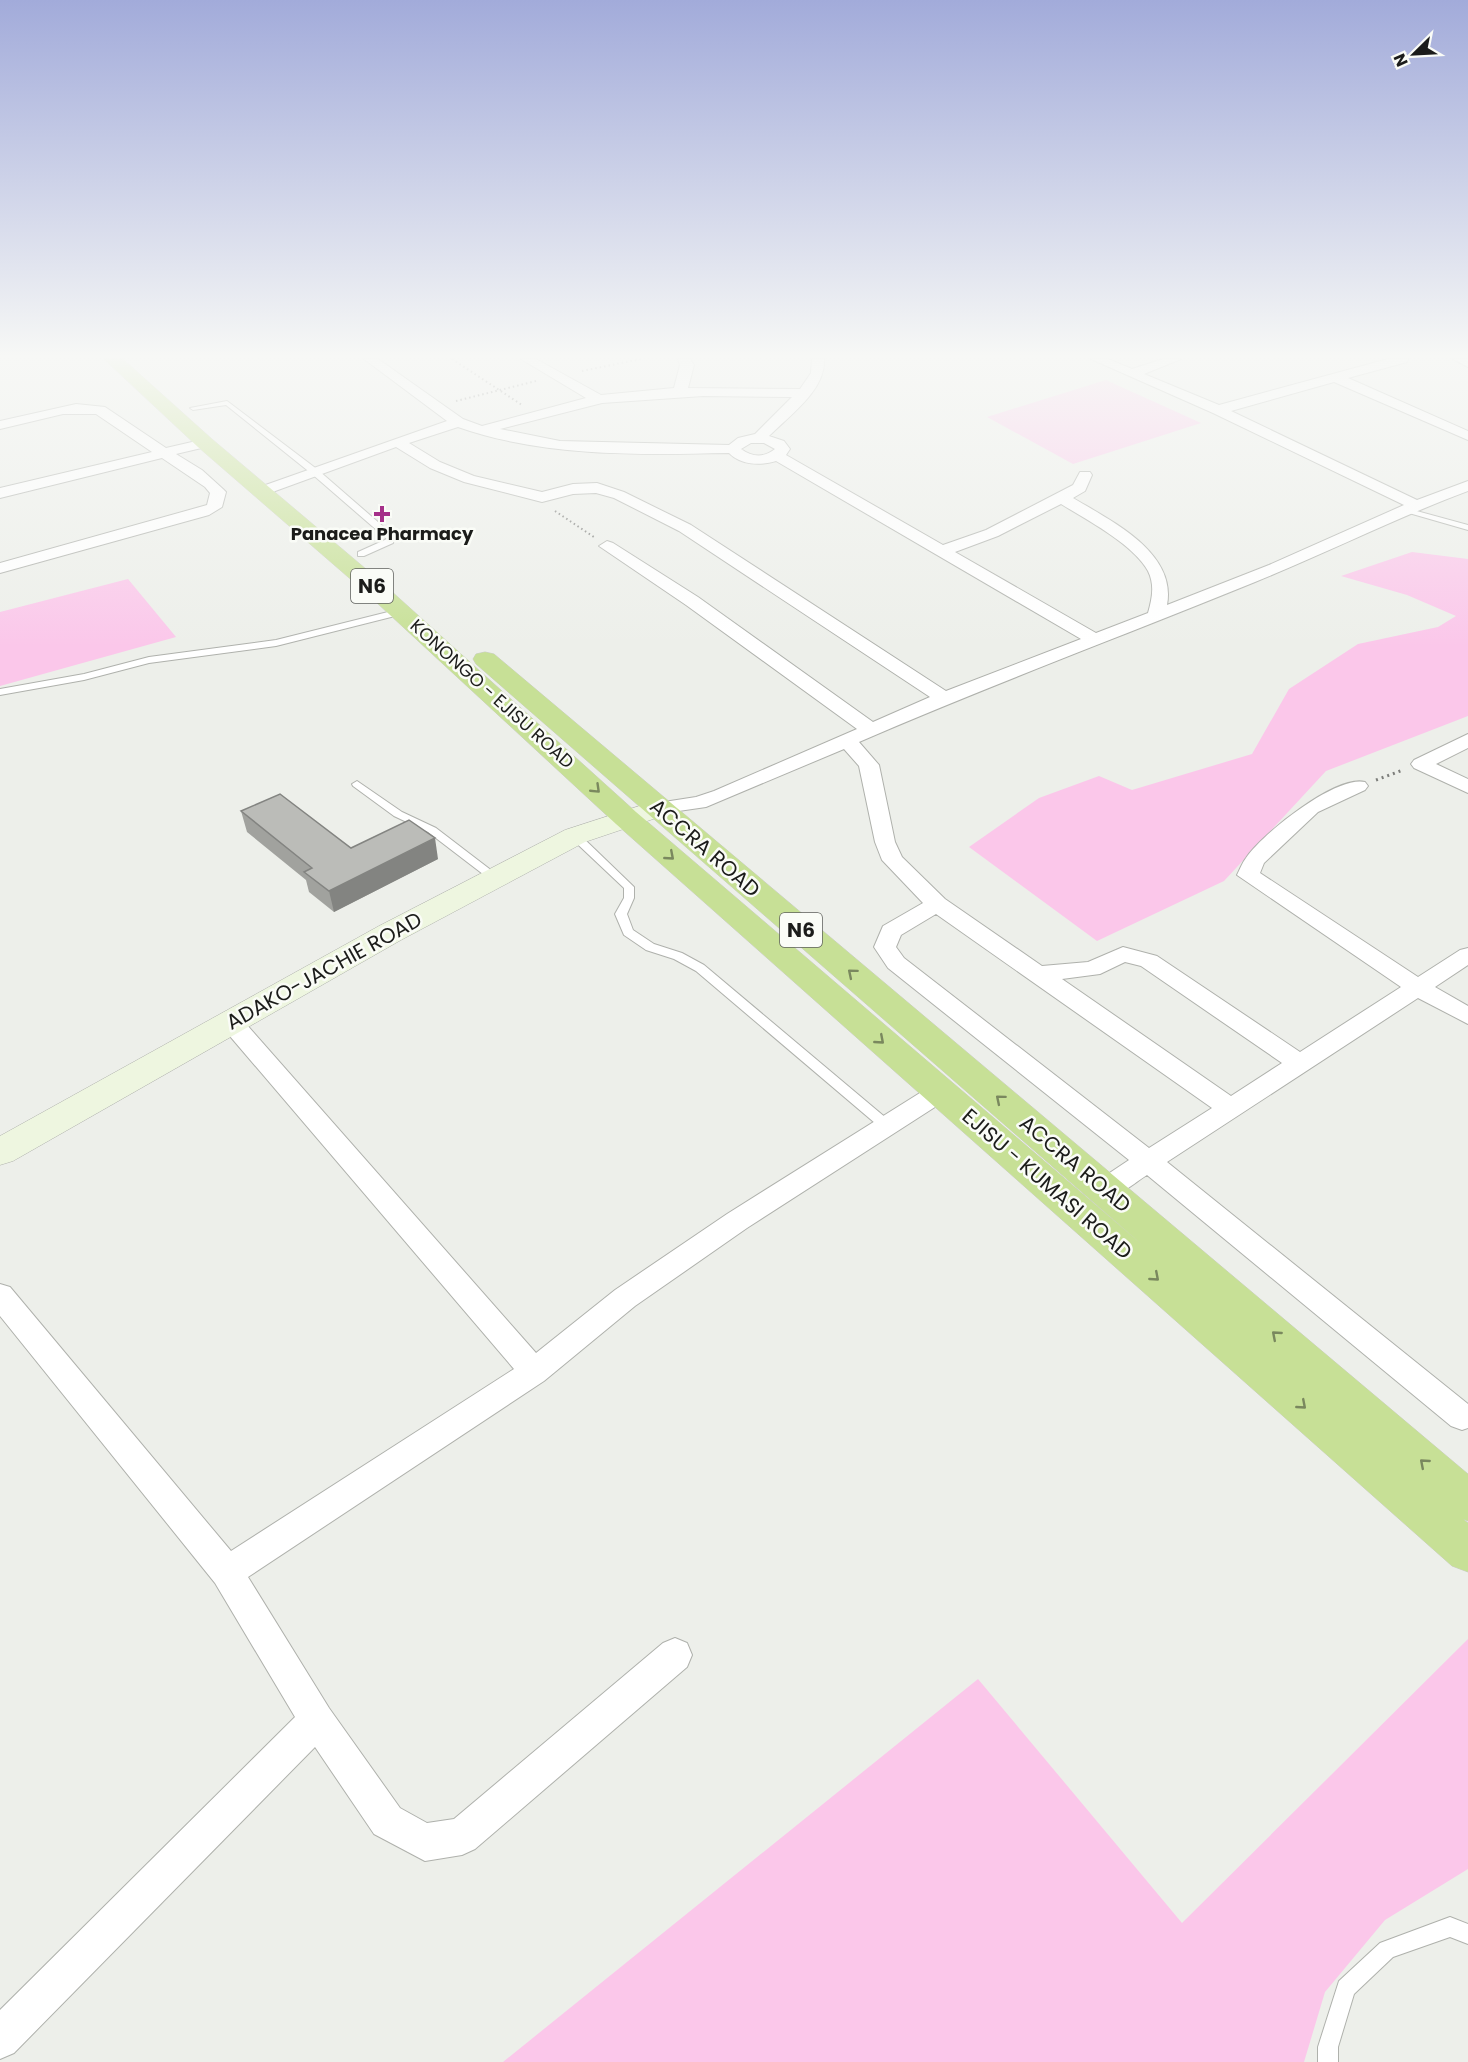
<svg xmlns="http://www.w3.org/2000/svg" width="1468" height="2062" font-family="Poppins,sans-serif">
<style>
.green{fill:#fbc7ea}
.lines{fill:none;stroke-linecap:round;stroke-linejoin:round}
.lane-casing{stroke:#afb1ac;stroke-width:2}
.street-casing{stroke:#afb1ac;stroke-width:2}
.secondary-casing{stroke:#afb1ac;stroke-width:1}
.highway-casing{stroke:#cdcdcd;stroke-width:1}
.path-far1{stroke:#7c7d7a;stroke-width:2;stroke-dasharray:1.5 3;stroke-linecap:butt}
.path{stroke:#7c7d7a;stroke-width:3;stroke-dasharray:2 4;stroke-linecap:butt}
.lane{fill:#fff;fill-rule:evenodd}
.street{fill:#fff;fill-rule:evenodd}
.secondary{fill:#eef6e0;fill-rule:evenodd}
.highway{fill:#c7e096;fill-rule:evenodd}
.wall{fill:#a1a29e}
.shaded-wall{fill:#838481}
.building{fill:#bbbcb8;stroke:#838481;stroke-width:1.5}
.oneway{stroke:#7a885e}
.poi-dot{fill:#a53089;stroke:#fafcf7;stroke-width:2}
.labels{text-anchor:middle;stroke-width:5;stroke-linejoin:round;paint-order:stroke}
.far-poi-label{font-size:18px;font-weight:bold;fill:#1b1c1a;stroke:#fafcf7}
.far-street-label{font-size:18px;fill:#1b1c1a;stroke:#fafcf7}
.shield{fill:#fafcf7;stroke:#5e5f5c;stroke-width:1.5}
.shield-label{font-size:20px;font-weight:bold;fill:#1b1c1a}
.street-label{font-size:21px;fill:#1b1c1a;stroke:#fafcf7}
</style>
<rect width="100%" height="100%" fill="#edefea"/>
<g class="green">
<path d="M1106,380L1201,423L1073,464L987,417Z"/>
<path d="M1412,552L1468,559V716L1326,771L1224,881L1097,941L969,847L1039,798L1099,776L1132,790L1252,754L1289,689L1358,644L1438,627L1456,616L1407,595L1341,576Z"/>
<path d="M128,579L176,637L0,686V612Z"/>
<path d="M1468,1639V1869L1385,1920L1325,1992L1304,2062H503L978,1679L1182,1923Z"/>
</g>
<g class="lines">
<g class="lane-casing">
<g id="lane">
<path d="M227,401L318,470L394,536L393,543L364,556H358V552L387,539L312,474L226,405L193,410L190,408Z"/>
<path d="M1402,507L1468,525V530L1402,511Z"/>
<path d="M400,609L403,610V614L276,646L149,663L84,680L0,695V689L84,674L149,657L276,640Z"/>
<path d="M357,781L402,812L436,828L500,877L501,879L500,881H492L428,832L394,816L353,786L352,784Z"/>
<path d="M575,833L579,834L634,887V898L627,914L633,930L654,944L682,953L704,965L892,1123L893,1126L892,1129H882L696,971L674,959L646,950L624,935L615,914L624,898V888L571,838L570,836Z"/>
<path d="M1450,1917L1468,1924V1944L1450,1937L1393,1957L1354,1994L1338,2047V2062H1318V2047L1339,1981L1380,1943Z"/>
</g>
</g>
<g class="street-casing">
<g id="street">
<path d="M364,359H378L463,419L482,426L586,398L521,359H536L601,395L674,388L680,365L678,359H690L694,365L688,388L800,389L811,373L812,359H824C826,390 790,415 769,436L784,441L790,449L786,455L943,545L986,530L1073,485L1080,472H1090L1092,475L1085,491L1073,498C1111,521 1177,552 1167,605L1269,565L1404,505L1213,413L1091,359H1108L1132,369L1163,359H1181L1144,374L1219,405L1388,359H1408L1407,362L1348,378L1468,431V440L1334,382L1231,411L1417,500L1468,481V491C1395,518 1327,553 1255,582C1123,636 990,685 859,742L879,765L895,842L902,857L945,899L1042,966L1088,962L1123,947L1157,956L1300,1052L1401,987L1237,875C1240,869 1242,863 1246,858C1262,834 1336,775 1365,782L1368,786L1365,790L1318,812L1264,863L1260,873L1418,977L1460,950L1468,948V965L1435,987L1468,1006V1024L1418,998L1167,1162L1468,1404V1428L1462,1430L1451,1426L1147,1175C1131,1185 1115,1202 1096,1196L1092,1189L1096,1182L1129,1160L888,968L874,947L883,926L923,903L882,860L875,842L859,766L844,749L706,807L658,814L651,812L648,808L651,804L696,797L714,791L857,729L686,605L599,546L607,541L613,543L698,597L873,722L930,697L679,531L614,498L596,493L573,494L542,502L464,482L430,468L396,447L267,494H257L254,491L257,488L447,421ZM703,396L792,397L755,434L738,438L729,445L560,441L500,429L602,403ZM458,427C543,457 640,455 729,453C741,465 760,466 776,461L1081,639L946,691L691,525L624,492L597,483L573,484L542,492L474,476L440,462L409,443ZM751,443H764L775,449C764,458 752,457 741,449ZM1061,504C1087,520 1133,544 1148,571C1155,585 1152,599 1148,613L1096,633L955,552L998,536ZM936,914L1212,1108L1149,1148L904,958L896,947L901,935ZM1125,962L1141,966L1282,1063L1231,1096L1062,979L1100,974Z"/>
<path d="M1453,359H1468V367Z"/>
<path d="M76,404L105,407L166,448L205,439L210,440L212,443L210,446L176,454L202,470L223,489L226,492L222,507L209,515L0,573V563L207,505L210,493L205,487L162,458L0,498V488L152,452L96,414H63L0,429V421Z"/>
<path d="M1468,734V748L1436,764L1468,779V793L1414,768L1411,764L1414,760Z"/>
<path d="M231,1014L239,1016L536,1353L615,1290L727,1214L931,1086L940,1083L949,1086L953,1092L949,1098L747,1228L635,1306L544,1381L248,1577L329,1708L400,1808L427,1823L454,1819L663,1643L675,1638L687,1643L692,1655L687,1667L475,1849L462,1855L425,1861L374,1834L315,1747L14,2053L0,2059V2010L295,1717L215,1583L0,1316V1284L10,1287L231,1551L514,1369L223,1028L219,1022L223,1016Z"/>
</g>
</g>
<g class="secondary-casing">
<path id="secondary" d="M658,800L668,802L672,808L668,814L585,842L401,940L13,1161L0,1165V1136L379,926L565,830Z"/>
</g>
<g class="highway-casing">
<path id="highway" d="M104,359H123L212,439L379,580L636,812L1146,1248L476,664L473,659L476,654L485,652L494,654L1468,1474V1521L1463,1519L1468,1523V1572L1452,1566L616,824L363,590L198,447Z"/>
</g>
<g class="path-far1">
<path d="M452,359L522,405"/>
<path d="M582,371L641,359"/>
<path d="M456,401L536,381"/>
<path d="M555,511L594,537"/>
</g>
<path class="path" d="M1376,780L1403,770"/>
<use href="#lane" class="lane"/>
<use href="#street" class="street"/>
<use href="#secondary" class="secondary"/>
<use href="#highway" class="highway"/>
</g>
<path class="wall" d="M241,811L351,848L438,859L334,912L309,892L306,880L247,832Z"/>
<path class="shaded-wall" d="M435,838L438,859L334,912L329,891Z"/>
<path class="building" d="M280,794L351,848L409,820L435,838L329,891L304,872L312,868L241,811Z"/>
<defs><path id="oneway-chevron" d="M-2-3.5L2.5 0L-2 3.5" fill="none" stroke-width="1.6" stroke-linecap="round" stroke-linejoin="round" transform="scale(1.5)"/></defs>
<g class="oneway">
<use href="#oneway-chevron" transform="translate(596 789) rotate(44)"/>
<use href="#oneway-chevron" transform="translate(670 856) rotate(41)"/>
<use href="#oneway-chevron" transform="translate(852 973) rotate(-140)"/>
<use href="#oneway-chevron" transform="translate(880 1040) rotate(41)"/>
<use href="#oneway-chevron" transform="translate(1000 1099) rotate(-140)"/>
<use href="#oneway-chevron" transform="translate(1155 1277) rotate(41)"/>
<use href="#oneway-chevron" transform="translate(1276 1335) rotate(-139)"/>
<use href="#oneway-chevron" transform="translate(1302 1405) rotate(41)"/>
<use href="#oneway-chevron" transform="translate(1424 1463) rotate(-139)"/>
</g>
<linearGradient id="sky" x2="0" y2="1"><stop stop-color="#a2abda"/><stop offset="0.55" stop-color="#f7f8f6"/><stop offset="1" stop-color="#f7f8f6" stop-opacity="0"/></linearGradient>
<rect width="1468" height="647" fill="url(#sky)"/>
<path class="poi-dot" d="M379 505h6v6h6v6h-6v6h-6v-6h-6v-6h6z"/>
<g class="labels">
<g class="far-poi-label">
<text x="382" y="540">Panacea Pharmacy</text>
</g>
<g class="far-street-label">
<text transform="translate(492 694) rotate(42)" y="6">KONONGO - EJISU ROAD</text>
</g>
<g class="shield">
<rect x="351" y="569" width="42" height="34" rx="4.5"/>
<rect x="780" y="913" width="42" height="34" rx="4.5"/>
</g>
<g class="shield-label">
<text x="372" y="593">N6</text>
<text x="801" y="937">N6</text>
</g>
<g class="street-label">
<text transform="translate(705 848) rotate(41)" y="7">ACCRA ROAD</text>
<text transform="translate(324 971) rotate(-29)" y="7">ADAKO-JACHIE ROAD</text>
<text transform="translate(1075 1164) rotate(40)" y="7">ACCRA ROAD</text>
<text transform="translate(1047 1184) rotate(41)" y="7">EJISU - KUMASI ROAD</text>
</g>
</g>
<g transform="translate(1414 54) rotate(246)" stroke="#fafcf7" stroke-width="4.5" paint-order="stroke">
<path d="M0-4.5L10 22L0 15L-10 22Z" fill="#1b1c1a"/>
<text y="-9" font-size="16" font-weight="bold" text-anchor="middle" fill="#1b1c1a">N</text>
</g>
</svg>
